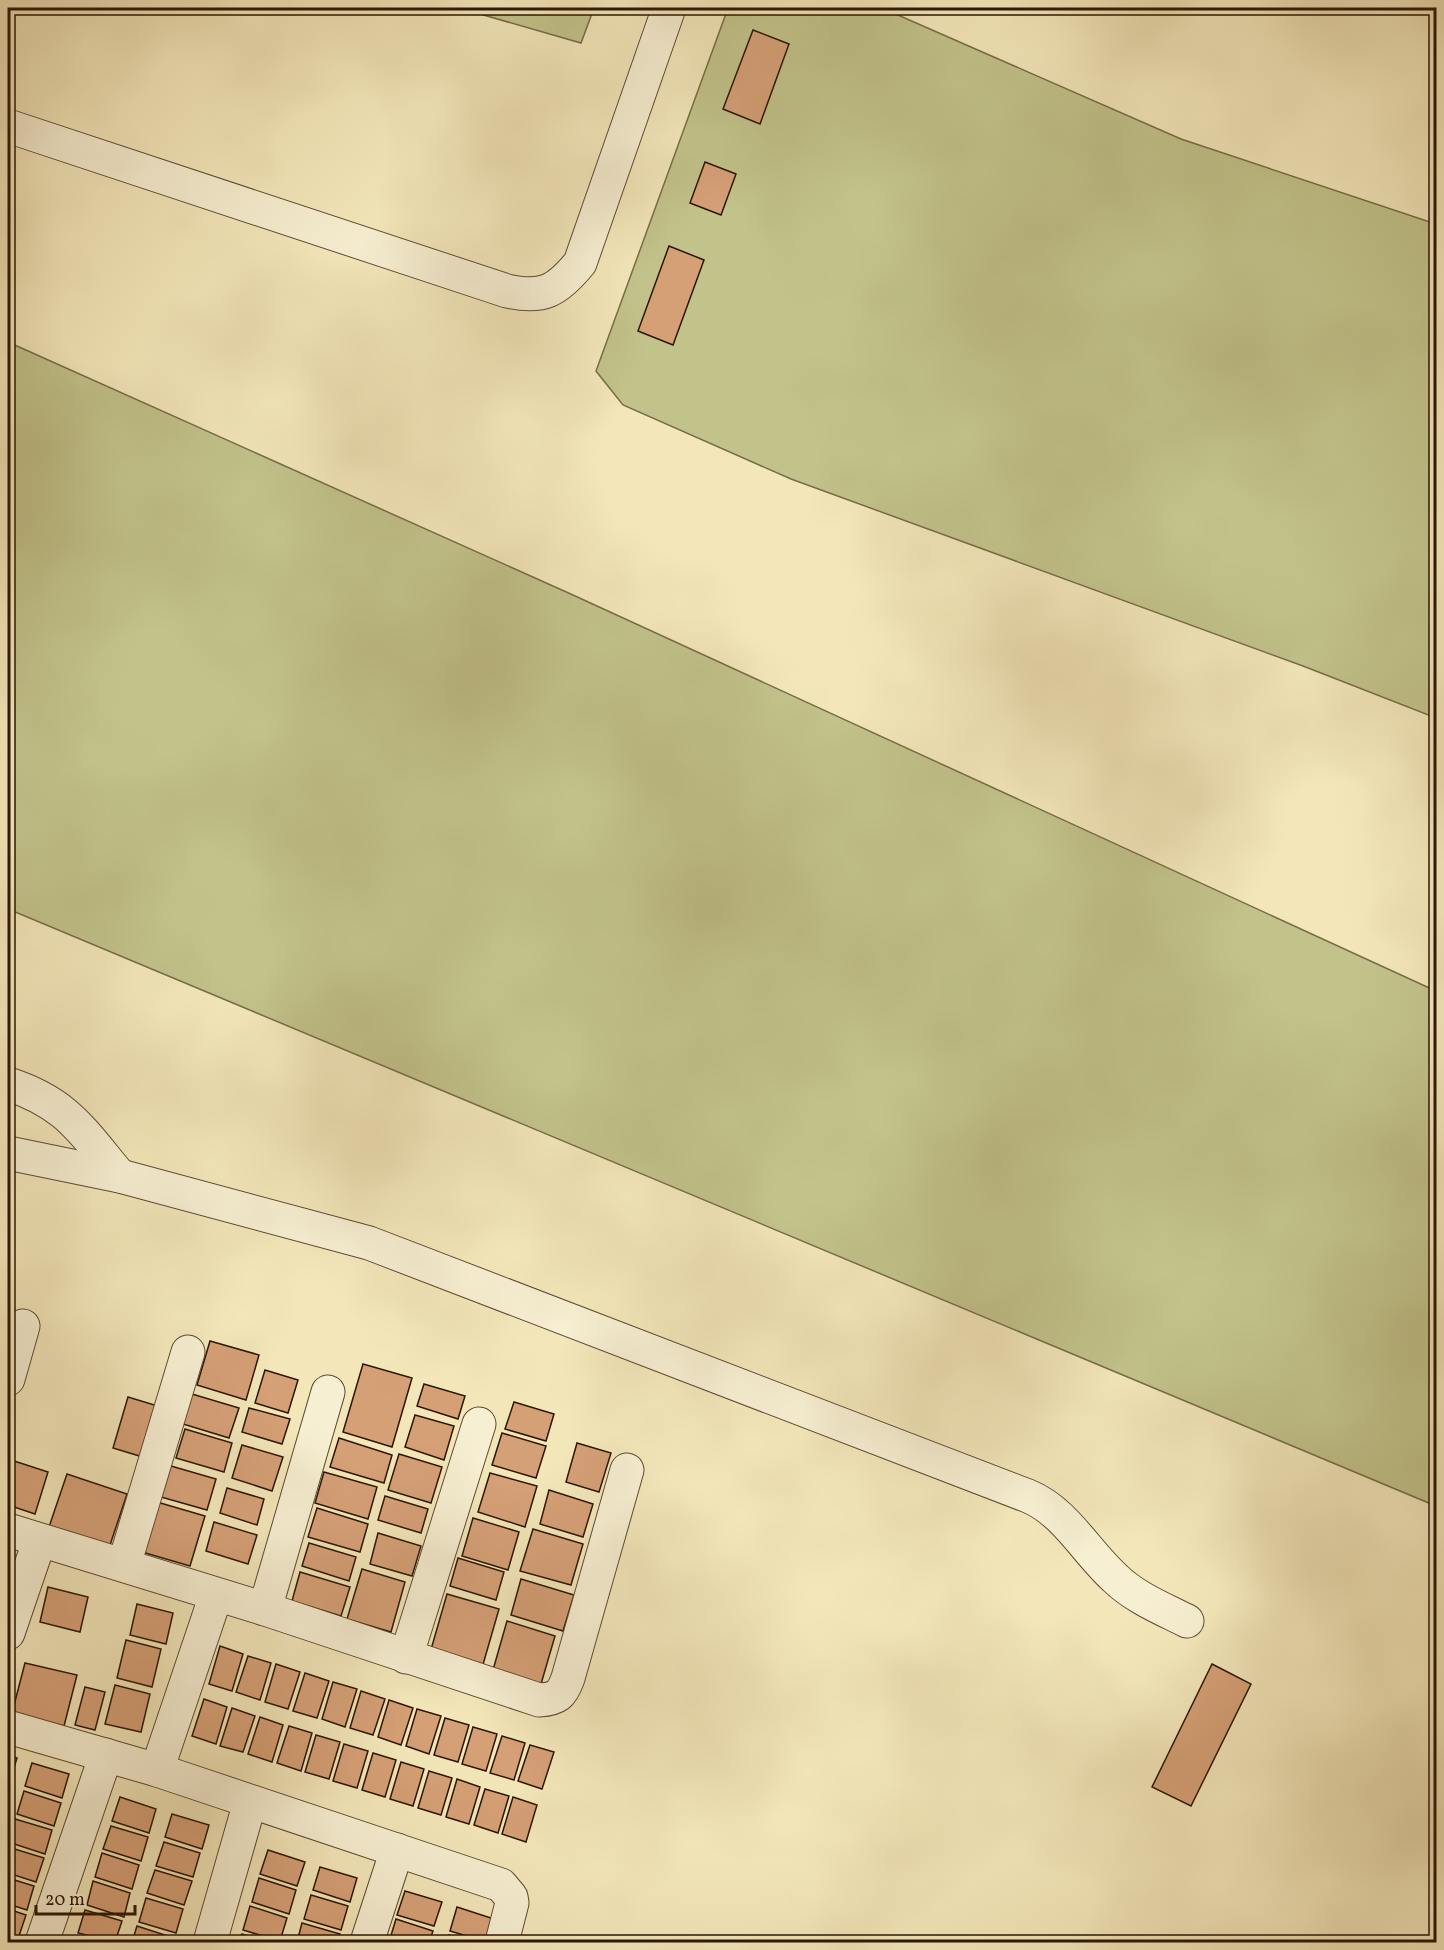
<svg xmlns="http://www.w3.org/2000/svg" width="1444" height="1950" font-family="Vollkorn,serif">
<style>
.green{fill:#c2c38b;stroke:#776c48;stroke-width:1.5}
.building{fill:#d6a077;stroke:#2c1604;stroke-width:1.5}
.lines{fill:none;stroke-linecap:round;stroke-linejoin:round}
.minor-casing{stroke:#5e4a32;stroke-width:35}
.minor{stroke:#f7efd2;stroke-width:33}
</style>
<rect width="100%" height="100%" fill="#f3e7ba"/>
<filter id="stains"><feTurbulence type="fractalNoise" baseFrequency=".00333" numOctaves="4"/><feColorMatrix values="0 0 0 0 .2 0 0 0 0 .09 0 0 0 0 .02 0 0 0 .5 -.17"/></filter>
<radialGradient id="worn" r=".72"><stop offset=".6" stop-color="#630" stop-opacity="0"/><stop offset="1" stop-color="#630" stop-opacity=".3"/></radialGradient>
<g class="green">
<path d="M459,8H594L581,43Z"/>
<path d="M728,8H882L1181,139L1436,224V718L1303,666L791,479L623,405L596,371Z"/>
<path d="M8,342L573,595L1436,991V1506L8,909Z"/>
</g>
<g class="building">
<path d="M753,30L789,44L760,124L723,109Z"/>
<path d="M705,162L736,174L721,215L690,203Z"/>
<path d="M669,246L704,260L673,345L638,331Z"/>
<path d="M210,1341L259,1355L246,1400L197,1385Z"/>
<path d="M363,1364L412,1378L392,1447L343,1432Z"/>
<path d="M265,1370L298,1380L288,1413L255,1403Z"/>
<path d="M424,1384L465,1396L458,1419L417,1406Z"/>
<path d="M192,1394L239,1408L229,1438L183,1424Z"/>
<path d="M128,1397L161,1407L146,1458L113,1448Z"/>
<path d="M514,1402L554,1414L546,1441L505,1429Z"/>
<path d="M249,1408L290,1419L282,1444L242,1432Z"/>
<path d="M415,1415L454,1426L444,1460L405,1447Z"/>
<path d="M185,1429L232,1443L224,1472L176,1458Z"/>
<path d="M502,1433L546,1446L536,1478L492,1465Z"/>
<path d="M339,1438L392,1455L384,1483L330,1467Z"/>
<path d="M577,1443L611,1453L599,1492L566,1482Z"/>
<path d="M242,1445L283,1457L272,1491L232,1478Z"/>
<path d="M399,1454L442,1467L431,1503L388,1490Z"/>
<path d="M8,1459L48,1472L35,1514L8,1505Z"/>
<path d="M171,1466L216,1479L207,1510L161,1497Z"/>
<path d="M324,1472L377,1487L368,1519L315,1503Z"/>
<path d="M490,1473L537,1486L525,1527L478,1512Z"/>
<path d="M67,1474L127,1494L109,1548L49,1527Z"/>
<path d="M227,1488L264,1499L257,1525L220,1513Z"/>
<path d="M549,1490L593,1504L583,1537L540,1524Z"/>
<path d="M385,1496L428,1509L421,1533L378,1520Z"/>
<path d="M157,1502L205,1516L190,1566L142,1552Z"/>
<path d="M317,1508L368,1524L360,1552L308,1537Z"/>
<path d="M473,1518L519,1532L508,1570L462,1556Z"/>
<path d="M214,1522L257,1535L248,1564L206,1551Z"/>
<path d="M533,1529L583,1544L571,1585L520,1571Z"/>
<path d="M378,1533L421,1546L412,1576L370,1564Z"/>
<path d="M309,1543L356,1557L349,1581L302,1566Z"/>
<path d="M458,1558L504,1572L496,1600L450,1586Z"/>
<path d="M362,1569L405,1582L391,1632L347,1619Z"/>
<path d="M300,1572L350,1587L341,1616L292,1601Z"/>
<path d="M521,1579L574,1595L563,1631L511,1615Z"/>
<path d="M48,1587L88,1597L80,1632L40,1622Z"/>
<path d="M447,1594L499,1609L482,1668L430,1653Z"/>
<path d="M137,1604L173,1613L166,1644L130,1635Z"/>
<path d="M507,1621L555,1636L541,1684L493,1670Z"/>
<path d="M126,1640L161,1649L152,1687L117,1678Z"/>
<path d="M220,1646L243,1654L232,1691L209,1684Z"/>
<path d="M248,1656L271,1663L260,1700L236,1692Z"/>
<path d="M25,1663L77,1675L64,1726L12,1713Z"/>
<path d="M276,1664L300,1672L288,1709L265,1702Z"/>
<path d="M1212,1664L1251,1684L1191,1806L1152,1787Z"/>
<path d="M305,1673L329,1681L317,1718L293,1711Z"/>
<path d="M333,1682L357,1689L345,1727L322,1719Z"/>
<path d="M115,1685L150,1694L141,1732L105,1724Z"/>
<path d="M85,1687L105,1692L95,1730L75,1725Z"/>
<path d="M361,1691L385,1699L373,1735L350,1728Z"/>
<path d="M204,1699L227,1707L216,1744L192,1736Z"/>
<path d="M389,1700L413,1708L401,1745L378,1737Z"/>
<path d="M232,1708L255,1716L243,1752L220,1746Z"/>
<path d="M417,1709L441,1716L429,1754L406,1746Z"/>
<path d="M260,1717L283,1725L272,1762L248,1754Z"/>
<path d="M445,1718L469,1725L458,1762L434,1755Z"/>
<path d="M289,1726L312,1733L301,1771L277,1763Z"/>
<path d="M473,1727L497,1734L486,1771L462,1764Z"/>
<path d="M316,1735L340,1742L329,1779L305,1772Z"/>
<path d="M502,1736L525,1743L514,1780L490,1773Z"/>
<path d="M344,1744L368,1751L357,1788L333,1781Z"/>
<path d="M530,1745L554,1752L542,1789L518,1781Z"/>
<path d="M373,1753L396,1760L385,1797L362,1790Z"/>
<path d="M8,1755L17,1758L10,1781H8Z"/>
<path d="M401,1762L424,1769L413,1806L390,1799Z"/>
<path d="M32,1763L69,1774L62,1798L25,1786Z"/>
<path d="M429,1771L452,1778L441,1815L418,1808Z"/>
<path d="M457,1779L480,1787L469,1824L446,1817Z"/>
<path d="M485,1789L509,1796L498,1833L474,1825Z"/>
<path d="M24,1791L61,1803L54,1826L17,1814Z"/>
<path d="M120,1797L156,1809L149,1833L112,1821Z"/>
<path d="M513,1797L537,1805L526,1842L502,1834Z"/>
<path d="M172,1814L209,1825L202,1849L165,1837Z"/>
<path d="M15,1819L52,1830L45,1854L8,1842Z"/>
<path d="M111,1826L148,1837L141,1861L103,1849Z"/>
<path d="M164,1842L200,1853L193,1877L156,1866Z"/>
<path d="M8,1847L44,1858L36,1882L8,1873Z"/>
<path d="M268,1850L305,1862L297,1886L260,1874Z"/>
<path d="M102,1853L139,1865L132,1889L95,1877Z"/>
<path d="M320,1867L357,1878L350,1902L313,1890Z"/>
<path d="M155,1870L192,1881L184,1905L147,1893Z"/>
<path d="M8,1878L34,1886L27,1910L8,1904Z"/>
<path d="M259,1878L296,1890L289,1914L252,1902Z"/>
<path d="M93,1881L130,1893L124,1917L87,1905Z"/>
<path d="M405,1891L442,1902L434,1926L397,1915Z"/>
<path d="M311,1895L348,1906L341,1930L304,1919Z"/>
<path d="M146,1898L183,1909L176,1933L139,1922Z"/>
<path d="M250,1906L287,1918L280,1941L243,1930Z"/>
<path d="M457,1907L494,1919L487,1942L450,1931Z"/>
<path d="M8,1909L26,1915L18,1939L8,1935Z"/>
<path d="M85,1910L122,1921L115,1942L78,1933Z"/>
<path d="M396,1919L433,1931L429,1942H389Z"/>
<path d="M302,1923L340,1934L337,1942H297Z"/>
<path d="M137,1926L174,1938L173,1942H132Z"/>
<path d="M242,1934L267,1942H239Z"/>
<path d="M449,1935L471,1942H446Z"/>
<path d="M76,1938L91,1942H75Z"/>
</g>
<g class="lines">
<g class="minor-casing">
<g id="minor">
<path d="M8,126L507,291C543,299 557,291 580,263L669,8"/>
<path d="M8,1084C67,1103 82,1131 120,1176"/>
<path d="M8,1153L120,1176L369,1243L1028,1496C1065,1511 1086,1552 1115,1578C1134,1597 1163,1609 1187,1621"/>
<path d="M8,1379L23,1326"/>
<path d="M8,1530L265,1609L539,1700C557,1699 562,1695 568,1678L627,1470"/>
<path d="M124,1565L188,1352"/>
<path d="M265,1609L328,1392"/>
<path d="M8,1633L39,1542"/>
<path d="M406,1657L479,1424"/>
<path d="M8,1727L157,1770L501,1885L511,1897L512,1903L502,1942"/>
<path d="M157,1770L216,1595"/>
<path d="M42,1942L106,1755"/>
<path d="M210,1942L250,1802"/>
<path d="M367,1942L397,1850"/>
</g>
</g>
<use href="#minor" class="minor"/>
</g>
<rect width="1444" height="1950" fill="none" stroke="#f3e7ba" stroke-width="30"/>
<rect x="9" y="9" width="1426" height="1932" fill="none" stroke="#2c1604" stroke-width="3"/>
<rect x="15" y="15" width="1414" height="1920" fill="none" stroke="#2c1604" stroke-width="1.5"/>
<path d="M36 1905v9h99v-9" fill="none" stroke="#2c1604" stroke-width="3"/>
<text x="45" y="1905" font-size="18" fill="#2c1604" stroke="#f7efd2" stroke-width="4.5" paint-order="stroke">20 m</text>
<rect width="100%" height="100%" filter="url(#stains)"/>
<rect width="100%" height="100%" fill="url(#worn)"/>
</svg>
